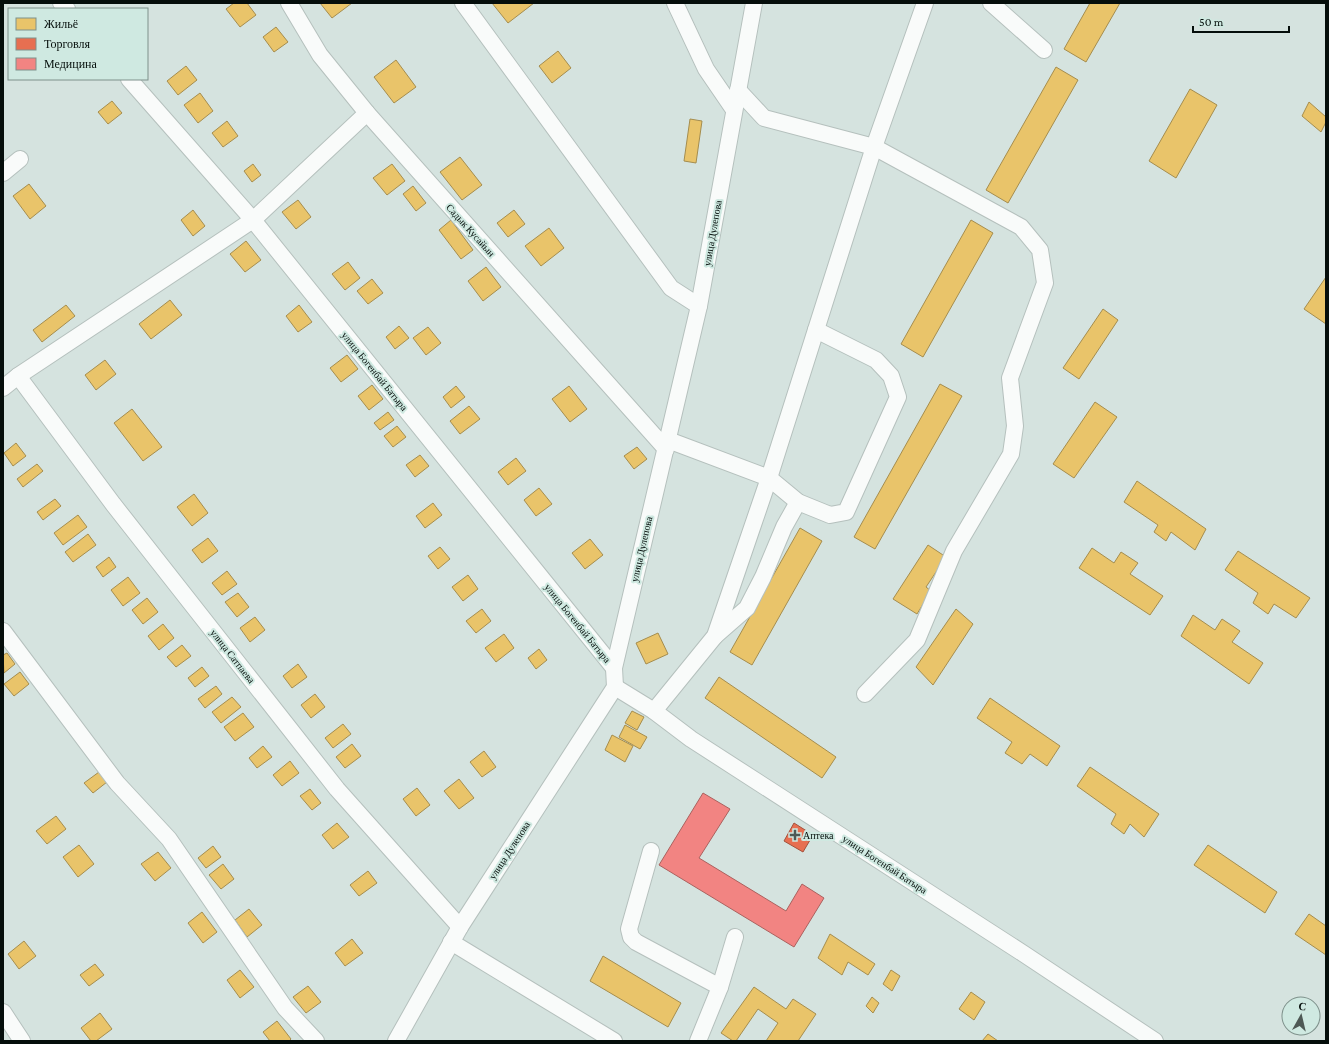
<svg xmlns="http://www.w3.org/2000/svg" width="1329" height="1044" font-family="'Crimson Pro',serif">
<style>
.homes{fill:#e9c46a;stroke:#a58d4e}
.shops{fill:#e76f51;stroke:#a3523c}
.health{fill:#f28482;stroke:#ab615e}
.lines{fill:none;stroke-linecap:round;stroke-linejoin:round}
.minor-casing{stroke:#b5c0bd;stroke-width:18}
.minor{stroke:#f9fbfa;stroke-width:16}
.poi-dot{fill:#4e5955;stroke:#cfe9e1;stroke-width:1.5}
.labels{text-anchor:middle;stroke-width:4;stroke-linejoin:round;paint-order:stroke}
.street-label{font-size:10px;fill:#050e0b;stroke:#cfe9e1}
.poi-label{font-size:10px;fill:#050e0b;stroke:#cfe9e1;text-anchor:start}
</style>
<rect width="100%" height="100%" fill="#d5e3df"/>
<g class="homes">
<path d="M234,3H247L256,15L240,27L226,9Z"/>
<path d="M320,3H352L332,18Z"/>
<path d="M492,3H534L508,23Z"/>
<path d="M1090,3H1120L1086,62L1064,49Z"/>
<path d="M276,27L288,42L274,52L263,37Z"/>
<path d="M558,51L571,68L552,83L539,66Z"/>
<path d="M396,60L416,87L394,103L374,77Z"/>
<path d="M186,66L197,80L178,95L167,81Z"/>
<path d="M1056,67L1078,80L1008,203L986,190Z"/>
<path d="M1190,89L1217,105L1176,178L1149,161Z"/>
<path d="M200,93L213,111L198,123L184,105Z"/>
<path d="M112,101L122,113L108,124L98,112Z"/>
<path d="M1309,102L1326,117V122L1321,132L1302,116Z"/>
<path d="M690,119L702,121L696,163L684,161Z"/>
<path d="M227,121L238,136L223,147L212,133Z"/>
<path d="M460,157L482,185L462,200L440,172Z"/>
<path d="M253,164L261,175L252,182L244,171Z"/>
<path d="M392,164L405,181L387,195L373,178Z"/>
<path d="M29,184L46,206L30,219L13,196Z"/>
<path d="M413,186L426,203L416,211L403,194Z"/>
<path d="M298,200L311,217L296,229L282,212Z"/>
<path d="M193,210L205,226L193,236L181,220Z"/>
<path d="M514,210L525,224L508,237L497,223Z"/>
<path d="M451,220L473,250L461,259L439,230Z"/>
<path d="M971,220L993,233L923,357L901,344Z"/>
<path d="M549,228L564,248L541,266L525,246Z"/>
<path d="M246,241L261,260L245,272L230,254Z"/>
<path d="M348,262L360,278L345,290L332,274Z"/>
<path d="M486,267L501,287L483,301L468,281Z"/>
<path d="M1326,277V324L1304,309Z"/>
<path d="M372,279L383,293L368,304L357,291Z"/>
<path d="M170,300L182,315L151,339L139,324Z"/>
<path d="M66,305L75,316L42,342L33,330Z"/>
<path d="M299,305L312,322L298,332L286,316Z"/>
<path d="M1103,309L1118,320L1079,379L1063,368Z"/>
<path d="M399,326L409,338L395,349L386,337Z"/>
<path d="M428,327L441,343L426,355L413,338Z"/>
<path d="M347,355L358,369L341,382L330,368Z"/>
<path d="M105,360L116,374L96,390L85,375Z"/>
<path d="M940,384L962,396L875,549L854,537Z"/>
<path d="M372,385L383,399L369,410L358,396Z"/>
<path d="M456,386L465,397L451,408L443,397Z"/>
<path d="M569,386L587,409L570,422L552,399Z"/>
<path d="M1095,402L1117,417L1074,478L1053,464Z"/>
<path d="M469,406L480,419L460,434L450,421Z"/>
<path d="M132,409L162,447L143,461L114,423Z"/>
<path d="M388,412L394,420L380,430L374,423Z"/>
<path d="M397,426L406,437L393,447L384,436Z"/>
<path d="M16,443L26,456L13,466L4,453Z"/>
<path d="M637,447L647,459L634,469L624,456Z"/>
<path d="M420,455L429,466L415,477L406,465Z"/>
<path d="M516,458L526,471L508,485L498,472Z"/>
<path d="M37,464L43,471L23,487L17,479Z"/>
<path d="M1137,481L1206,529L1195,550L1171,532L1166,541L1154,532L1158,525L1124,502Z"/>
<path d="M539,488L552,504L536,516L524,500Z"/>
<path d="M194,494L208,513L192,526L177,507Z"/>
<path d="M55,499L61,506L43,520L37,512Z"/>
<path d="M433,503L442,515L425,528L416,516Z"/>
<path d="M78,515L87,527L63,545L54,533Z"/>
<path d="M800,528L822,541L752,665L730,652Z"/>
<path d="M88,534L96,545L73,562L65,552Z"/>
<path d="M208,538L218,551L202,563L192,550Z"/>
<path d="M590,539L603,555L585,569L572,553Z"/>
<path d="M928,545L946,557L926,587L931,591L917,614L893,599Z"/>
<path d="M440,547L450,559L438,569L428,556Z"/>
<path d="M1092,548L1114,563L1121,552L1138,563L1130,574L1163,596L1150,615L1079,568Z"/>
<path d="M1238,551L1310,598L1296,618L1274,604L1268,614L1253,603L1258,593L1225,570Z"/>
<path d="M109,557L116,567L103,577L96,567Z"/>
<path d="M227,571L237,584L222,595L212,583Z"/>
<path d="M468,575L478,589L463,601L452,587Z"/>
<path d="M128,577L140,593L123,606L111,590Z"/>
<path d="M238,593L249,607L237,617L225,602Z"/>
<path d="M147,598L158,612L143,624L132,610Z"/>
<path d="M482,609L491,621L476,633L466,621Z"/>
<path d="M956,609L973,624L933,685L916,667Z"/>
<path d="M1193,615L1215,630L1222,619L1240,631L1232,642L1263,663L1249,684L1181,636Z"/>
<path d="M255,617L265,630L250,642L240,628Z"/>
<path d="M163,624L174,638L159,650L148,636Z"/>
<path d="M658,633L668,654L646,664L636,643Z"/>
<path d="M504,634L514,648L496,662L485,648Z"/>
<path d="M182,645L191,656L176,667L167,657Z"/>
<path d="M539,649L547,660L536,669L528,658Z"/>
<path d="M7,653L15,664L4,673L3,655Z"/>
<path d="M298,664L307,677L292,688L283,676Z"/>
<path d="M202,667L209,676L195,687L188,678Z"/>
<path d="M20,672L29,684L14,696L4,684Z"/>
<path d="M719,677L836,757L822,778L705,698Z"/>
<path d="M216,686L222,694L205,708L198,699Z"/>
<path d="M315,694L325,707L311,718L301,705Z"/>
<path d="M232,697L241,707L221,723L212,712Z"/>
<path d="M990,698L1060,746L1047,766L1030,754L1022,764L1005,753L1012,742L977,718Z"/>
<path d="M632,711L644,717L637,730L625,723Z"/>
<path d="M243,713L254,727L235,741L224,727Z"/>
<path d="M343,724L351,734L333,748L325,738Z"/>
<path d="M625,725L647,737L640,749L619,737Z"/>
<path d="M612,735L633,746L625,762L605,750Z"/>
<path d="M352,744L361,756L345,768L336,757Z"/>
<path d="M263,746L272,757L257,768L249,758Z"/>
<path d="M484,751L496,767L482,777L470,762Z"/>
<path d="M290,761L299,773L282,786L273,775Z"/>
<path d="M1090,767L1159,814L1144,837L1130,824L1124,834L1111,824L1116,814L1077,786Z"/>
<path d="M99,772L107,782L93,793L84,783Z"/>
<path d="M459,779L474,798L459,809L444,791Z"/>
<path d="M417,788L430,805L416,816L403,799Z"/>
<path d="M310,789L321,803L312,810L300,796Z"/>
<path d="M56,816L66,829L47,844L36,831Z"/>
<path d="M337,823L349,837L333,849L322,835Z"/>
<path d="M79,845L94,864L78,877L63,857Z"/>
<path d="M1208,845L1277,892L1265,913L1194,865Z"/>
<path d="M213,846L221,857L206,868L198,858Z"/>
<path d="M158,852L171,868L155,881L141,864Z"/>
<path d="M223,864L234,879L221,889L209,875Z"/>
<path d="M368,871L377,883L359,896L350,885Z"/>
<path d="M249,909L262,925L247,937L235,920Z"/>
<path d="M202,912L217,932L203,943L188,923Z"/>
<path d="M1309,914L1326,926V955L1295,934Z"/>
<path d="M830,934L875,964L868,975L848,962L842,975L818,958Z"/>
<path d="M352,939L363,953L345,966L335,953Z"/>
<path d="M24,941L36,956L19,969L8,954Z"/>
<path d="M603,956L681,1003L668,1027L590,981Z"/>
<path d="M95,964L104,975L89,986L80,975Z"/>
<path d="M240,970L254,987L240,998L227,980Z"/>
<path d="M891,970L900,976L892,991L883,984Z"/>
<path d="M308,986L321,1002L306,1013L293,997Z"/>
<path d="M754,987L786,1009L793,999L816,1014L798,1041H766L778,1023L758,1009L736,1041H733L721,1033Z"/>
<path d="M971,992L985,1002L974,1020L959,1009Z"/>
<path d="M872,997L879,1003L873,1013L866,1006Z"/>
<path d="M100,1013L112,1029L96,1041H91L81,1028Z"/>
<path d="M277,1021L291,1039L289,1041H270L263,1032Z"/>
<path d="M988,1034L998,1041H982Z"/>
</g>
<path class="shops" d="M794,823L813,835L803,852L784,841Z"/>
<path class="health" d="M703,793L730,809L699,858L786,911L802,884L824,898L794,947L659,865Z"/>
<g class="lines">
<g class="minor-casing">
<g id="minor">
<path d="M61,3L67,9"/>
<path d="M289,3L320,55L367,113L666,449"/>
<path d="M463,3L671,288L699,306"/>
<path d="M675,3L706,69L734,110"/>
<path d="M991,3L1044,50"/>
<path d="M129,79L253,220L614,668"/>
<path d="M738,90L764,118L874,147L1021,227L1040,250L1045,283L1010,378L1015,426L1011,454L954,551L917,640L865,694"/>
<path d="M3,173L20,159"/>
<path d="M18,376L113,504L337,789L460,927"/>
<path d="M3,388L18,376L253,220L367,113"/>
<path d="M668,440L769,478L798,502L830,515L846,512L898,397L891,376L876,360L816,330"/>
<path d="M3,631L117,783L169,839L285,1008L316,1041"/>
<path d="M715,636L747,608L763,577L784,527L798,502"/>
<path d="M615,687L654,711L691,739L1024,954L1155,1041"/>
<path d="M654,711L715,636L769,478L874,147L925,3"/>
<path d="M651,851L629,929L631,937L636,942L720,987"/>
<path d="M451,942L614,1041"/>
<path d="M3,1012L22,1041"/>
<path d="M396,1041L460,927L615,687L614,668L699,306L754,3"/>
<path d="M698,1041L720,987L735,937"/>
</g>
</g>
<use href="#minor" class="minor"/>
</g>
<path class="poi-dot" d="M793 829h4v4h4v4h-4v4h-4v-4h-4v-4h4z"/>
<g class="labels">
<g class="street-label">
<text transform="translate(471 230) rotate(48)" y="4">Садык Кусайын</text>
<text transform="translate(712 233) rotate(-80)" y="4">улица Дулепова</text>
<text transform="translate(375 371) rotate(51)" y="4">улица Богенбай Батыра</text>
<text transform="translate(641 549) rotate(-77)" y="4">улица Дулепова</text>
<text transform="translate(578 623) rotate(51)" y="4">улица Богенбай Батыра</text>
<text transform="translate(233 656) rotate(52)" y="4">улица Сатпаева</text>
<text transform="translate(509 850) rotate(-57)" y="4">улица Дулепова</text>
<text transform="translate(885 864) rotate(33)" y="4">улица Богенбай Батыра</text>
</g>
<g class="poi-label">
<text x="803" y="839">Аптека</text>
</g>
</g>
<rect width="1329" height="1044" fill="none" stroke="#050e0b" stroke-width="8"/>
<rect x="8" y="8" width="140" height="72" fill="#cfe9e1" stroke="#7e918b"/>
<rect x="16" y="18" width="20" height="12" fill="#e9c46a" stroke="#7e918b"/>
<text x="44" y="28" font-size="12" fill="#050e0b">Жильё</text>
<rect x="16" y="38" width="20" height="12" fill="#e76f51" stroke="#7e918b"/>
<text x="44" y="48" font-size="12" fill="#050e0b">Торговля</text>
<rect x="16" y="58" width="20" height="12" fill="#f28482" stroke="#7e918b"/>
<text x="44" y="68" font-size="12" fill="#050e0b">Медицина</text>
<g transform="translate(1301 1016) rotate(8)"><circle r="19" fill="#cfe9e1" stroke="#7e918b"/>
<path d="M0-3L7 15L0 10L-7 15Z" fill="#4e5955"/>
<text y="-6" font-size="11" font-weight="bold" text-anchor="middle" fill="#050e0b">С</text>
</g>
<path d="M1193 26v6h96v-6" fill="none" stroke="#050e0b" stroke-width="2"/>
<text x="1199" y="26" font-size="12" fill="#050e0b" stroke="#cfe9e1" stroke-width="3" paint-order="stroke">50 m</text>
</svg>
